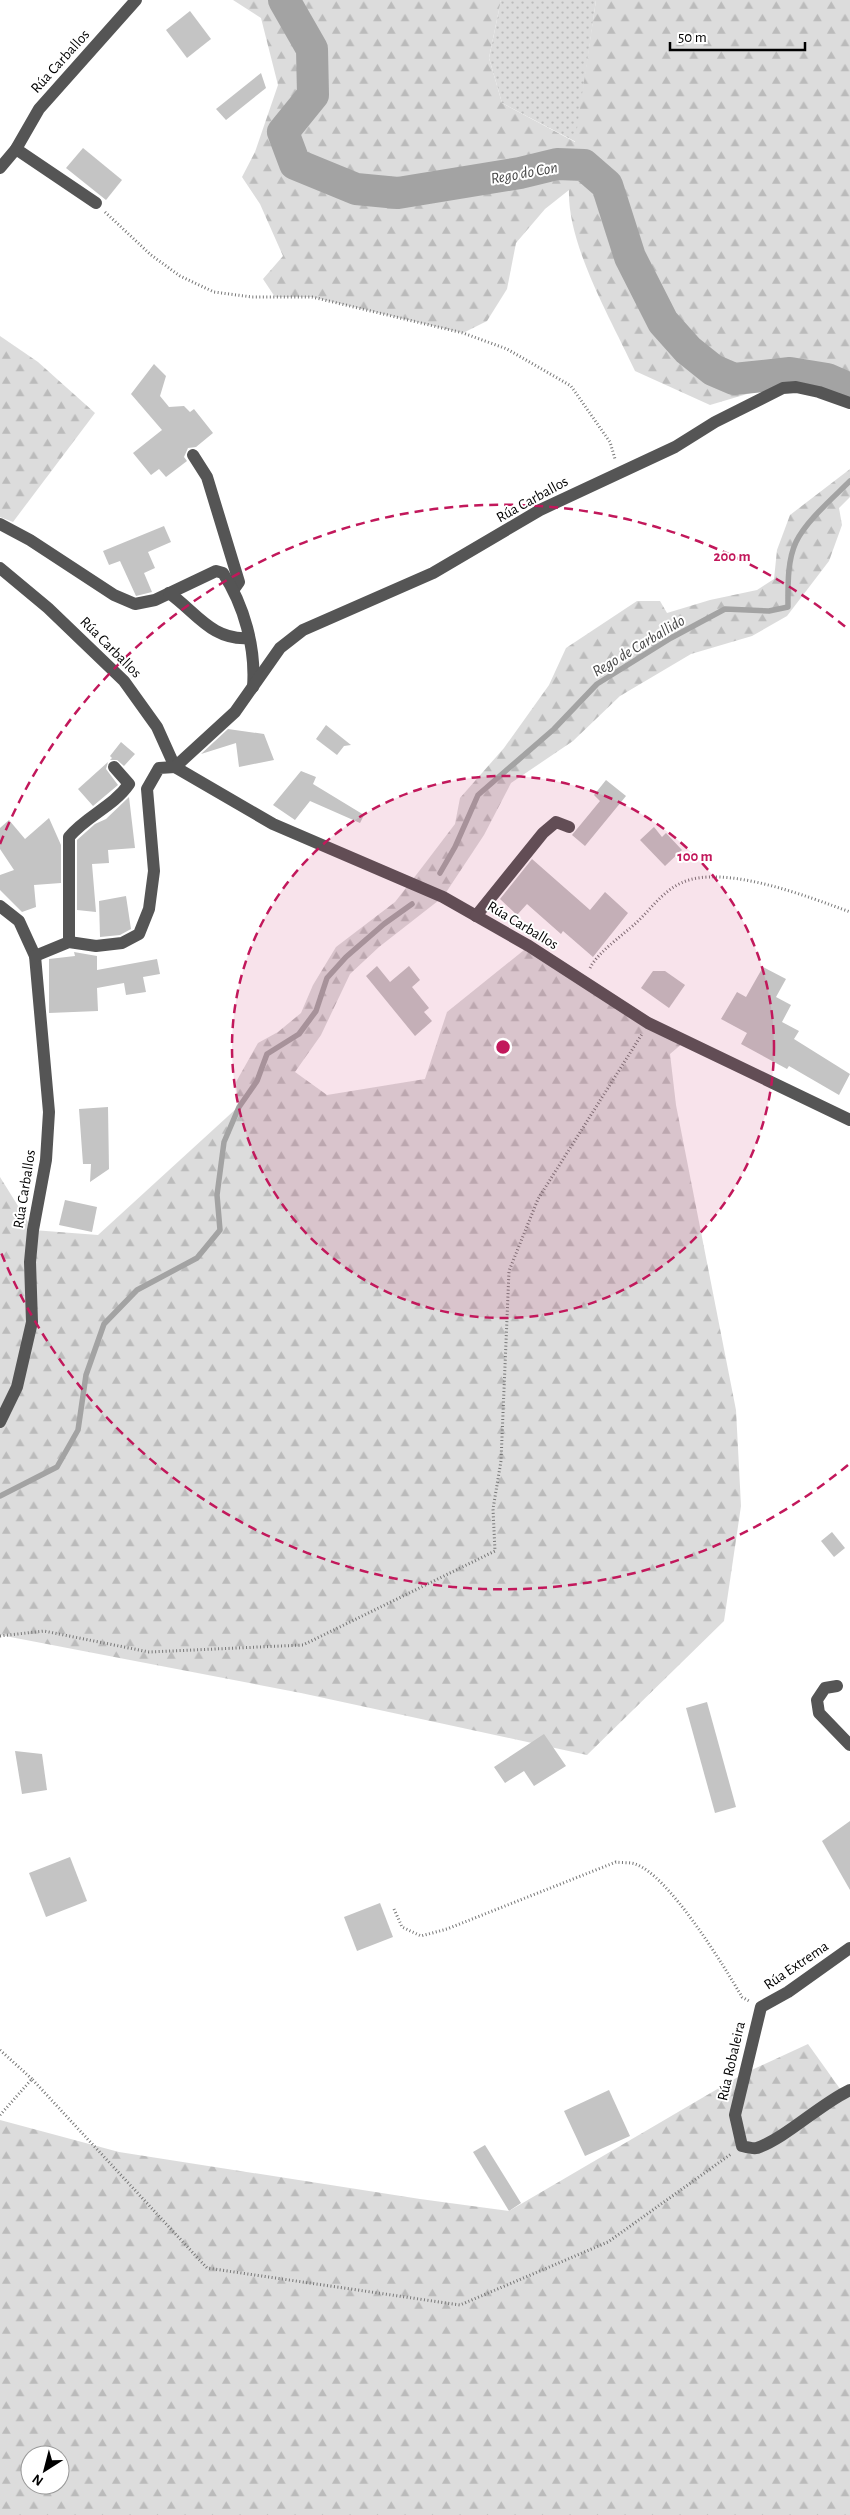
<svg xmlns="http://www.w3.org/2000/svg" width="850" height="2515" font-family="'Alegreya Sans',sans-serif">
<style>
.grass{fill:url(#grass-dots)}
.forest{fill:url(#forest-firs);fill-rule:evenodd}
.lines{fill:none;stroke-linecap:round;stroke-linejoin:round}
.stream{stroke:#a3a3a3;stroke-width:5.5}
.river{stroke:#a3a3a3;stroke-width:32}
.building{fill:#c4c4c4}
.path{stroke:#777;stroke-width:3;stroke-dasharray:1 2.5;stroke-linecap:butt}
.minor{stroke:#555;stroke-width:12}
.ring{fill:none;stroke:#c2185b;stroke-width:2.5;stroke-dasharray:9 6}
.labels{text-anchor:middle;stroke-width:4;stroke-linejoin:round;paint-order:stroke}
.street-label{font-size:15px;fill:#000;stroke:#fff}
.water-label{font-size:16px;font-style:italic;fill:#444;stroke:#fff}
.centre{fill:#c2185b;stroke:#fff;stroke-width:2.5}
.ring-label{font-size:15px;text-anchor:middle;font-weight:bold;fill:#c2185b;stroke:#fff;stroke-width:4;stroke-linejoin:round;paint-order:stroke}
</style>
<defs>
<pattern id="grass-dots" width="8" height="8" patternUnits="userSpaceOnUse" patternTransform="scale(1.25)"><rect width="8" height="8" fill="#dcdcdc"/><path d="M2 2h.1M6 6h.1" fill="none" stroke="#bbb" stroke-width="1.8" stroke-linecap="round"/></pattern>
<pattern id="forest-firs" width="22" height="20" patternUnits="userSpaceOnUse" patternTransform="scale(1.25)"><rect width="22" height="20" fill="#dcdcdc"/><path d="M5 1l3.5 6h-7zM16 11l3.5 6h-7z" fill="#bbb"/></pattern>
</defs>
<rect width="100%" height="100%" fill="#fff"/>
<path class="grass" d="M501,0H596L576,142L502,103L489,58Z"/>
<g class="forest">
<path d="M233,0H501L489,58L502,103L575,142L596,0H850V394L798,379L710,405L635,371C612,321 567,245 569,190L545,209L516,243L507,289L487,321L463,333L312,297H275L263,279L283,256L260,204L242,177L255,152L278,85L261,18Z"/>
<path d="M0,336L38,362L95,413L13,522L0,517Z"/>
<path d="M850,469V497L839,508L842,525L829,561L787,616L752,636L691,654L620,696L573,741L511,783L484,835L443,897L379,947L350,974L321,1035L295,1072L327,1095L425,1079L447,1012L529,946L684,1042L670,1054L676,1105L736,1410L741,1506L724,1621L587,1755L301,1693L0,1635V1177L33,1230L98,1235L238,1107L236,1082L258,1043L278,1032L301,1013L313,985L336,947L395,902L420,870L455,824L460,798L504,748L549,685L566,648L637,601H660L667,613L710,600L757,590L774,579L777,550L790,515Z"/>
<path d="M808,2044L843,2093L850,2090V2515H0V2120L119,2152L420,2199L509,2211L743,2074ZM30,2455H60V2485H30Z"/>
</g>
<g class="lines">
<g class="stream">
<path d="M440,873L455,847L478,795L554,729L597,684L671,638L725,609L769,611L788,607C788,587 787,561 796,542C806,521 833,498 850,481"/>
<path d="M0,1496L57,1467L78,1430L86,1375L104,1324L137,1290L197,1258L220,1230L217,1195L224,1142L239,1107L257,1081L267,1054L299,1034L316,1011L327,978L346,957L384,924L412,904"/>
</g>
<path class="river" d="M284,0L312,49L313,95L283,132L295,164L356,189L398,193L520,173L557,164L584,165L607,185L630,257L663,322L688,350L713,370L734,379L790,373L827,379L850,389"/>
</g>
<g class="building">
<path d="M190,11L211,39L187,58L166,30Z"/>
<path d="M261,73L266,88L226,120L216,109Z"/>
<path d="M83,148L122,180L106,200L66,168Z"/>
<path d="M154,364L166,376L160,396L169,407L184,406L190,412L194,409L213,433L196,447L188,448L184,457L187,461L166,477L159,469L151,475L133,453L162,430L131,394Z"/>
<path d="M164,526L171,542L148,552L155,568L144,573L152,592L136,596L120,561L109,565L103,551Z"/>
<path d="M326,725L351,745L344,746L337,755L316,739Z"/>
<path d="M228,729L264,734L274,760L239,767L236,743L201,754Z"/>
<path d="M121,742L135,754L124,766L117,760H110L112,758L110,756Z"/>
<path d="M108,762L106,769L118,785L93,806L78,789Z"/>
<path d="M301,771L316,777L313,784L364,815L360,823L310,801L295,820L273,805Z"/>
<path d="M606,780L626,796L585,846L572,835L600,801L594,795Z"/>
<path d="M129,797L135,848L108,850L109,863L92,864L96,912L77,910V840L95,824L106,819Z"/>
<path d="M49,818L61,845V883L34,885L36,907L22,912L0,890V875L14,870L0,849V828L9,820L25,839Z"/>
<path d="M654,827L662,837L666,833L682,850L665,866L640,840Z"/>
<path d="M532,859L590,910L605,892L628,913L593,957L563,931L561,934L527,904L517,915L500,899Z"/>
<path d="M126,896L131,929L120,935L100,937L99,901Z"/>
<path d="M74,952L97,956V970L157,959L160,974L143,977L146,992L126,995L124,983L97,988L98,1011L49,1013V959L75,956Z"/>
<path d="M377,966L390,982L409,966L420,980L412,987L429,1008L424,1012L432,1021L415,1036L366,976Z"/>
<path d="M763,967L786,979L776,997L791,1005L782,1022L799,1031L794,1039L850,1074L839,1095L789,1066L787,1069L741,1044L747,1033L721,1019L737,992L746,997Z"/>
<path d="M653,971H665L685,985L669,1008L641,988Z"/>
<path d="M108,1107L109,1169L90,1182L91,1164H83L79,1109Z"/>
<path d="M65,1200L97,1207L92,1232L59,1225Z"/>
<path d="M832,1532L845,1548L834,1557L821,1541Z"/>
<path d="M707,1702L736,1807L715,1813L686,1708Z"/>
<path d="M544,1734L566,1766L534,1786L524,1771L505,1783L494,1767Z"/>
<path d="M15,1751L42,1754L47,1790L22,1794Z"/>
<path d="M850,1821V1890L822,1841Z"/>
<path d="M70,1857L87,1901L46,1917L29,1873Z"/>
<path d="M380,1903L393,1937L357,1951L344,1917Z"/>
<path d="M609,2090L630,2136L585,2156L564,2111Z"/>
<path d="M485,2145L521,2203L509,2211L473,2152Z"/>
</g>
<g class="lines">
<g class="path">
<path d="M105,212L151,255L180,276L214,292L252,297H312L463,333L507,349L571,386L610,442L615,459"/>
<path d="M590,968C598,952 623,935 636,923C651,909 662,892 681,883C723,863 809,897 850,912"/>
<path d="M0,1636L44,1631L149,1652L303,1645L495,1551L493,1509L501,1461L509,1271L538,1199L642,1034"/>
<path d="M394,1909L402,1927L421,1936L447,1929L616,1862C622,1863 629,1862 635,1864C668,1874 724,1966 742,1997L749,2001"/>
<path d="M0,2050L32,2079"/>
<path d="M0,2115L32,2079L207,2268L460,2305L608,2242L731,2154"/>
</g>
<g class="minor">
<path d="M16,149L96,203"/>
<path d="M0,168L16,149L39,109L136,0"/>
<path d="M193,455L207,477L239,582L234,589"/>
<path d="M0,524L30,540L114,595L135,604L155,600L216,571L223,573C244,605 256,648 253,687"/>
<path d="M0,568L48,608L124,681L157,727L175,767L273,824L443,897L529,946L648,1023L850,1120"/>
<path d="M169,593C196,612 212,641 249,638"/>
<path d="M0,906L19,921L35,956L49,1112L46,1160L33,1230L30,1262L32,1322L17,1387L0,1422"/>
<path d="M476,916L543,833L556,822L569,827"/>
<path d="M69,942V837C86,816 113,807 129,784L114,767"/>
<path d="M35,956L69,942L96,946L122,943L139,934L149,909L154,871L147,789L159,768L175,767L235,712L280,648L303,630L433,573L540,510L675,447L715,422L783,388L796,387L819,392L850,403"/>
<path d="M837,1686L825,1688L817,1700L819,1713L850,1745"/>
<path d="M850,1948L788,1992L761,2007L735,2115L742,2146C746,2147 753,2149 757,2148C786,2138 820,2104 850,2090"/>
</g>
</g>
<circle cx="503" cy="1047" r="271" fill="#c2185b" fill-opacity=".12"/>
<g class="ring">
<circle cx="503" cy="1047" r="271"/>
<path d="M848 1465A542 542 0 0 1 0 1250M0 844A542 542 0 0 1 848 629"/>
</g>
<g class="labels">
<g class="street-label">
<text transform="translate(60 61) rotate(-48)" y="5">Rúa Carballos</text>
<text transform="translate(532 499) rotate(-29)" y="5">Rúa Carballos</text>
<text transform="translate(111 647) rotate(45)" y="5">Rúa Carballos</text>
<text transform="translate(523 925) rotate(31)" y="5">Rúa Carballos</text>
<text transform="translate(24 1189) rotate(-81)" y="5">Rúa Carballos</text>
<text transform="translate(796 1965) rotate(-34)" y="5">Rúa Extrema</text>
<text transform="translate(731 2061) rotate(-77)" y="5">Rúa Robaleira</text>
</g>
<g class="water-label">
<text transform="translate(524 172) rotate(-10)" y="6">Rego do Con</text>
<text transform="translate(638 645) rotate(-31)" y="6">Rego de Carballido</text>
</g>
</g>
<circle cx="503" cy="1047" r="8" class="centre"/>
<g class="ring-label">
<text x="732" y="561">200 m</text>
<text x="695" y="861">100 m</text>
</g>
<g transform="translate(45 2470) rotate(216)"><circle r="24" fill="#ffffff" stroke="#999999"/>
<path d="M0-4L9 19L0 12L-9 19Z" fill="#000000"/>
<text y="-8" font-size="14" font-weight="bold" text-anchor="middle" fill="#000000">N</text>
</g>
<path d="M670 42v8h135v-8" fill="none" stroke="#000000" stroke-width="2.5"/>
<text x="678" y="42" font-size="15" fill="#000000" stroke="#ffffff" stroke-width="4" paint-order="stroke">50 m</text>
</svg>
